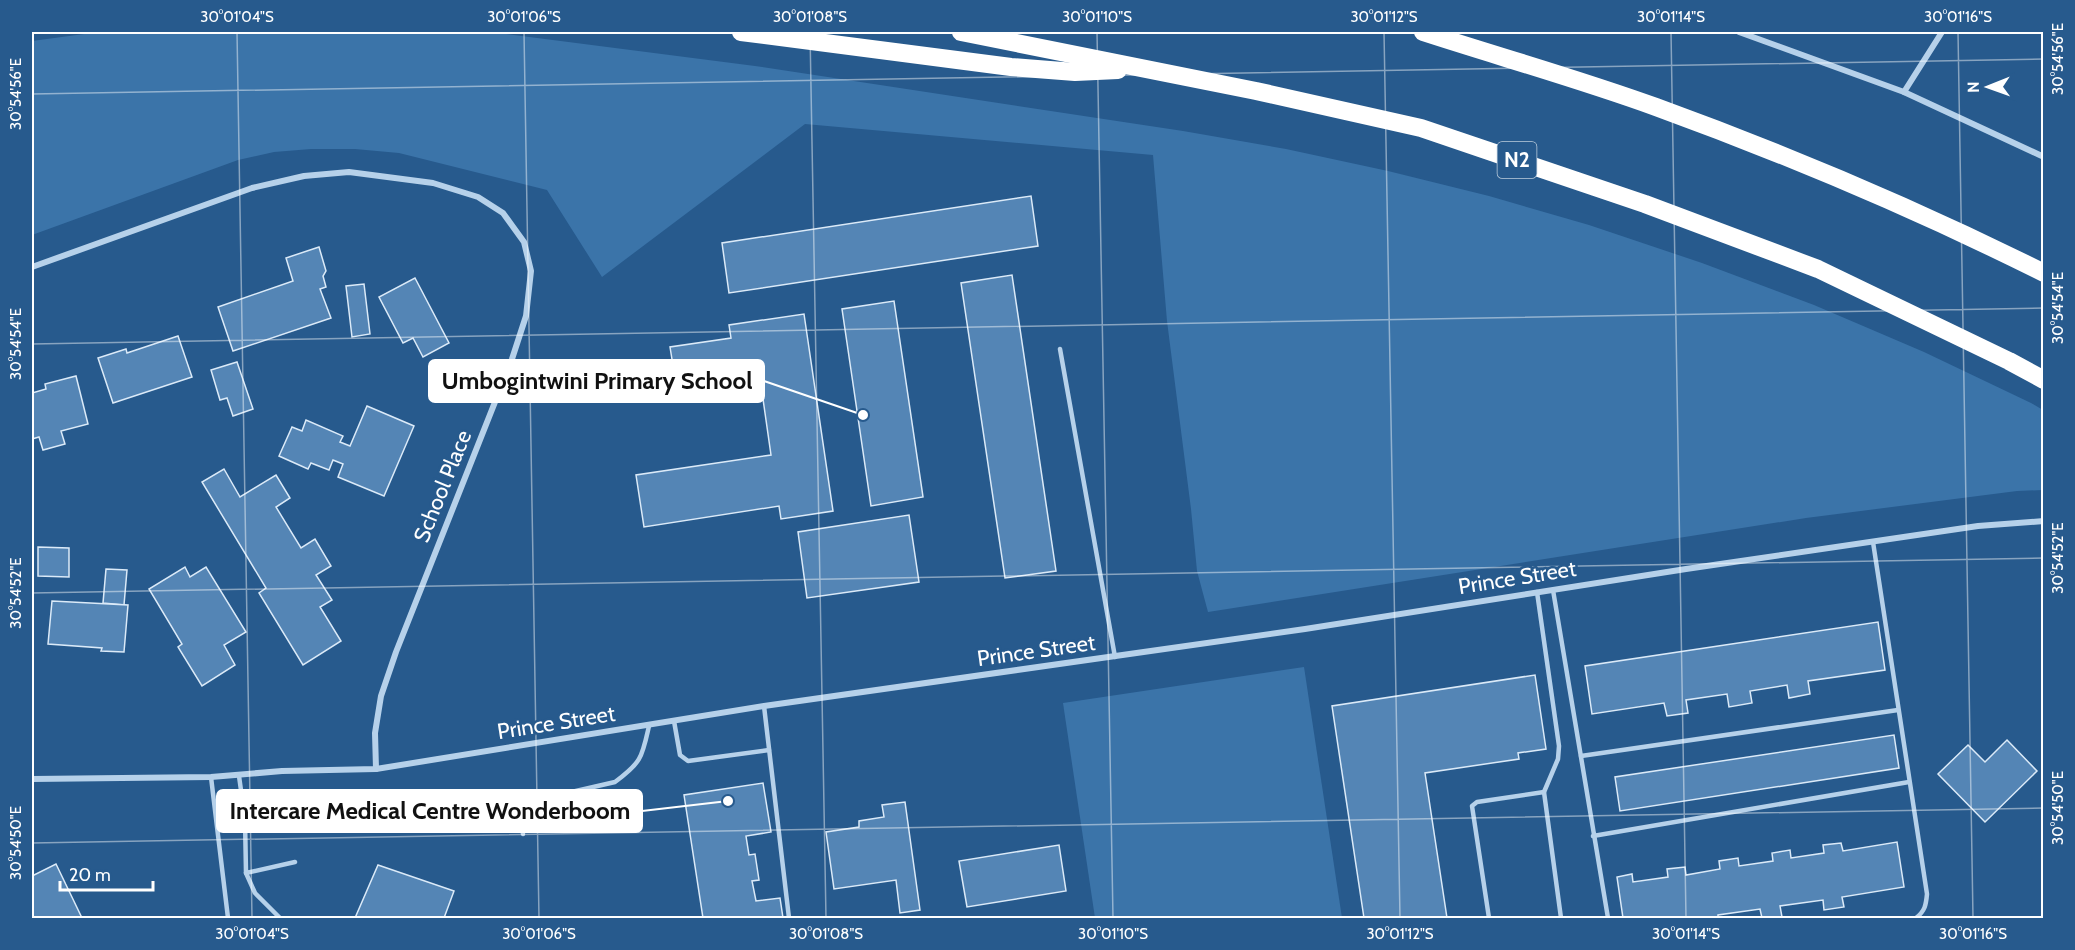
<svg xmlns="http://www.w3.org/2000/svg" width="2075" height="950" font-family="Cabin,sans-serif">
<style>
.green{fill:#3b74a9}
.building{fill:#5485b5;stroke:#dbeaf8;stroke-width:1.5}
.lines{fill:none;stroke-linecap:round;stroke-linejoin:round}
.service{stroke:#b6d1ea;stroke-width:4.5}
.minor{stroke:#b6d1ea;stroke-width:6}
.motorway{stroke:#fff;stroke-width:18}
.ticks{fill:none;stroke:#fff;stroke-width:1.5;stroke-opacity:0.45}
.labels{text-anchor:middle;stroke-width:5;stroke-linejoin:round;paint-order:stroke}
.shield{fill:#275a8d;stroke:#becedd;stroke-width:1.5}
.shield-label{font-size:21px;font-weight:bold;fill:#fff}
.street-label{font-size:22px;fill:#fff;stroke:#275a8d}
.leader{fill:none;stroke:#fff;stroke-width:2}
.callout-dot{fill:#fff;stroke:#275a8d;stroke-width:2}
.callout{fill:#fff;stroke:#fff;stroke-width:2}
.callout-label{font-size:24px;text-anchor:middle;font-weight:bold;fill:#111}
.neatline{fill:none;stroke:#fff;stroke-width:2}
.ticks-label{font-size:15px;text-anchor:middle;fill:#fff}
</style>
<rect width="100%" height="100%" fill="#275a8d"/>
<g class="green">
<path d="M99,32H491L755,66L1183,131L1286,149L1388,171L1489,196L1589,225L1702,263L1814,305L1924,352L2031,403L2043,410V490L2017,491L1806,518L1208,612L1197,571L1191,509L1167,321L1153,155L805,124L602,277L547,190L399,153L355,149H311L274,152L238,160L32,235V41Z"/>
<path d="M1304,667L1342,918H1095L1063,703Z"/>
</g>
<g class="building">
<path d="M1031,196L1038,246L729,293L722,243Z"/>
<path d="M319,247L326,271L323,276L326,287L320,289L331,318L233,351L218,307L293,281L286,258Z"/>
<path d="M1012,275L1056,571L1005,578L961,283Z"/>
<path d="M415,278L449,343L423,357L413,338L403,343L379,297Z"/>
<path d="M364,284L370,334L352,337L346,286Z"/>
<path d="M894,301L923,497L871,506L842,309Z"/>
<path d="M804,314L833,511L781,519L779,506L644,527L636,475L771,455L759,371L676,384L670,347L731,338L729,325Z"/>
<path d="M178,336L192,377L113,403L98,358L126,349L127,353Z"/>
<path d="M237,362L253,409L233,416L227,398L220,400L211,370Z"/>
<path d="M76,376L88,424L61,431L65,444L43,450L39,437L32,439V393L46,389L45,384Z"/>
<path d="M367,406L414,426L384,496L338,477L343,464L333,460L329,470L311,463L308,469L279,456L292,427L302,431L306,420L343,436L340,442L350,446Z"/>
<path d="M224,469L240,497L276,475L290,498L276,507L301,548L315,539L331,566L316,575L332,600L320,607L341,641L303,665L259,593L266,588L202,482Z"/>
<path d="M909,515L919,582L807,598L798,532Z"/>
<path d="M38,547L69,548V577L38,576Z"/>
<path d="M185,567L190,577L206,567L246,632L224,645L235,665L202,686L178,647L182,644L149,589Z"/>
<path d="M106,569L127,570L124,605L103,603Z"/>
<path d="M52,601L128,605L124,652L101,651L102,648L48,644Z"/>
<path d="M1878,622L1885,670L1808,681L1810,694L1789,698L1787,685L1750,691L1752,703L1729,707L1727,694L1686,700L1688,713L1667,716L1664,703L1592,714L1585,666Z"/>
<path d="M1535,675L1546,749L1518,753L1519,759L1425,773L1447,918H1364L1332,706Z"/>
<path d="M1894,735L1899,768L1620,811L1615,777Z"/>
<path d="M2007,740L2037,771L1985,822L1938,774L1968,745L1985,762Z"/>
<path d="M763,783L771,832L746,836L749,855L755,854L759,880L752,881L756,901L780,898L783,918H703L684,795Z"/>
<path d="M905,802L920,910L900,913L896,880L834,889L826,832L859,827V821L884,817L882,805Z"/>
<path d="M1897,842L1904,887L1842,897L1844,907L1824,910L1823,900L1780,906L1782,917L1772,918H1762L1760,909L1718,915V918H1623L1617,877L1632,874L1633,882L1668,877L1667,869L1685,867L1686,875L1720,869L1719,861L1738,858L1739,866L1773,861L1772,853L1790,850L1791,858L1824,853L1823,845L1841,843L1843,851Z"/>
<path d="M1059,845L1066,891L967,907L959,861Z"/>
<path d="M56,864L82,918H32V876Z"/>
<path d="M378,865L454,891L444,918H355Z"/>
</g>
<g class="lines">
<g class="service">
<path d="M1060,349L1115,657"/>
<path d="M1873,542L1927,894C1926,905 1925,911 1916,918"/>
<path d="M1553,590L1608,918"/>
<path d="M1537,592L1559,746L1558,759L1544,792L1561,918"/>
<path d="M764,706L789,918"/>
<path d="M674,721L680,755L688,761L769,750"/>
<path d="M1581,756L1898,710"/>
<path d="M239,776L245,819L246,873L295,862"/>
<path d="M211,777L228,918"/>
<path d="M518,804L523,834"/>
<path d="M463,817L615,782C642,762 642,757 649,726"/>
<path d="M1593,836L1909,782"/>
<path d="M246,873L255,893L280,918"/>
<path d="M1489,918L1472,806L1477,802L1544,792"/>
</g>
<g class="minor">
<path d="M1739,32L1904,92L2044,157"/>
<path d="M1904,92L1942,32"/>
<path d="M32,267L252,188L304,176L349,172L433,183L478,197L503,213L524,242L531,271L526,316L512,359L396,652L381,696L375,733L376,769"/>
<path d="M32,779L211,777L282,771L376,769L764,706L1305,629L1686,569L1978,526L2044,521"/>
</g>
<g class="motorway">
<path d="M741,32L1011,67L1075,72L1118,70"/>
<path d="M961,32L1256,91L1421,128L1645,204L1818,269L2009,361L2044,380"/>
<path d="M1423,32C1500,57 1579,79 1656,107C1788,155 1918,210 2044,273"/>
</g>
</g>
<path class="ticks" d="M237,32L252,918M524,32L539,918M810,32L826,918M1097,32L1113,918M1384,32L1400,918M1671,32L1686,918M1958,32L1973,918M32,94L2044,59M32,344L2044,308M32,593L2044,558M32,843L2044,808"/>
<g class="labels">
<rect class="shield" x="1497.5" y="142" width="39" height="36" rx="4.5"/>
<g class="shield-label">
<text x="1517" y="167">N2</text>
</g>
<g class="street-label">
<text transform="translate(442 486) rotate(-68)" y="8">School Place</text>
<text transform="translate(1517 577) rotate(-9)" y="8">Prince Street</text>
<text transform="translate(1036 650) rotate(-8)" y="8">Prince Street</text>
<text transform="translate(556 722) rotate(-9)" y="8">Prince Street</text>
</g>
</g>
<path class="leader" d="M863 415L764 381M728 801L642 811"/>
<g class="callout-dot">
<circle cx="863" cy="415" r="6"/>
<circle cx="728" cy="801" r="6"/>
</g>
<g class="callout">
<rect x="429" y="360" width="335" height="42" rx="6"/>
<rect x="217" y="790" width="425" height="42" rx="6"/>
</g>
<g class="callout-label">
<text x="597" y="389">Umbogintwini Primary School</text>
<text x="430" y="819">Intercare Medical Centre Wonderboom</text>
</g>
<rect width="2075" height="950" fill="none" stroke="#275a8d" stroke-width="66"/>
<g transform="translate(1988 87) rotate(269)" stroke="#275a8d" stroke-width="4.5" paint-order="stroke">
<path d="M0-4.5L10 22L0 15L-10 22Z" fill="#ffffff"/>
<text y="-9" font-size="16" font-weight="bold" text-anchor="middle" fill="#ffffff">N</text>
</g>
<path d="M60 881v9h93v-9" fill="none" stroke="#ffffff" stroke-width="3"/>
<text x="69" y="881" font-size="18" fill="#ffffff" stroke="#275a8d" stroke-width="4.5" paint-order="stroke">20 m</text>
<rect x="33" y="33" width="2009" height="884" class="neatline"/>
<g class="ticks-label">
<text x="237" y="22">30°01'04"S</text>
<text x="524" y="22">30°01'06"S</text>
<text x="810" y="22">30°01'08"S</text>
<text x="1097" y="22">30°01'10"S</text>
<text x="1384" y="22">30°01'12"S</text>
<text x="1671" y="22">30°01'14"S</text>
<text x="1958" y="22">30°01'16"S</text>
<text transform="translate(2058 59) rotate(-90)" y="5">30°54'56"E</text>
<text transform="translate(16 94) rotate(-90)" y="5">30°54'56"E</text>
<text transform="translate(2058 308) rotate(-90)" y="5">30°54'54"E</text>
<text transform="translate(16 344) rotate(-90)" y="5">30°54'54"E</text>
<text transform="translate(2058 558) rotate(-90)" y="5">30°54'52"E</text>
<text transform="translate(16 593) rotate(-90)" y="5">30°54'52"E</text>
<text transform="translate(2058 808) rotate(-90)" y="5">30°54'50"E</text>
<text transform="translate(16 843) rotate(-90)" y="5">30°54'50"E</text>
<text x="252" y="939">30°01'04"S</text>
<text x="539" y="939">30°01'06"S</text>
<text x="826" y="939">30°01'08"S</text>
<text x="1113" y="939">30°01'10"S</text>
<text x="1400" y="939">30°01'12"S</text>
<text x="1686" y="939">30°01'14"S</text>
<text x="1973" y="939">30°01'16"S</text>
</g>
</svg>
